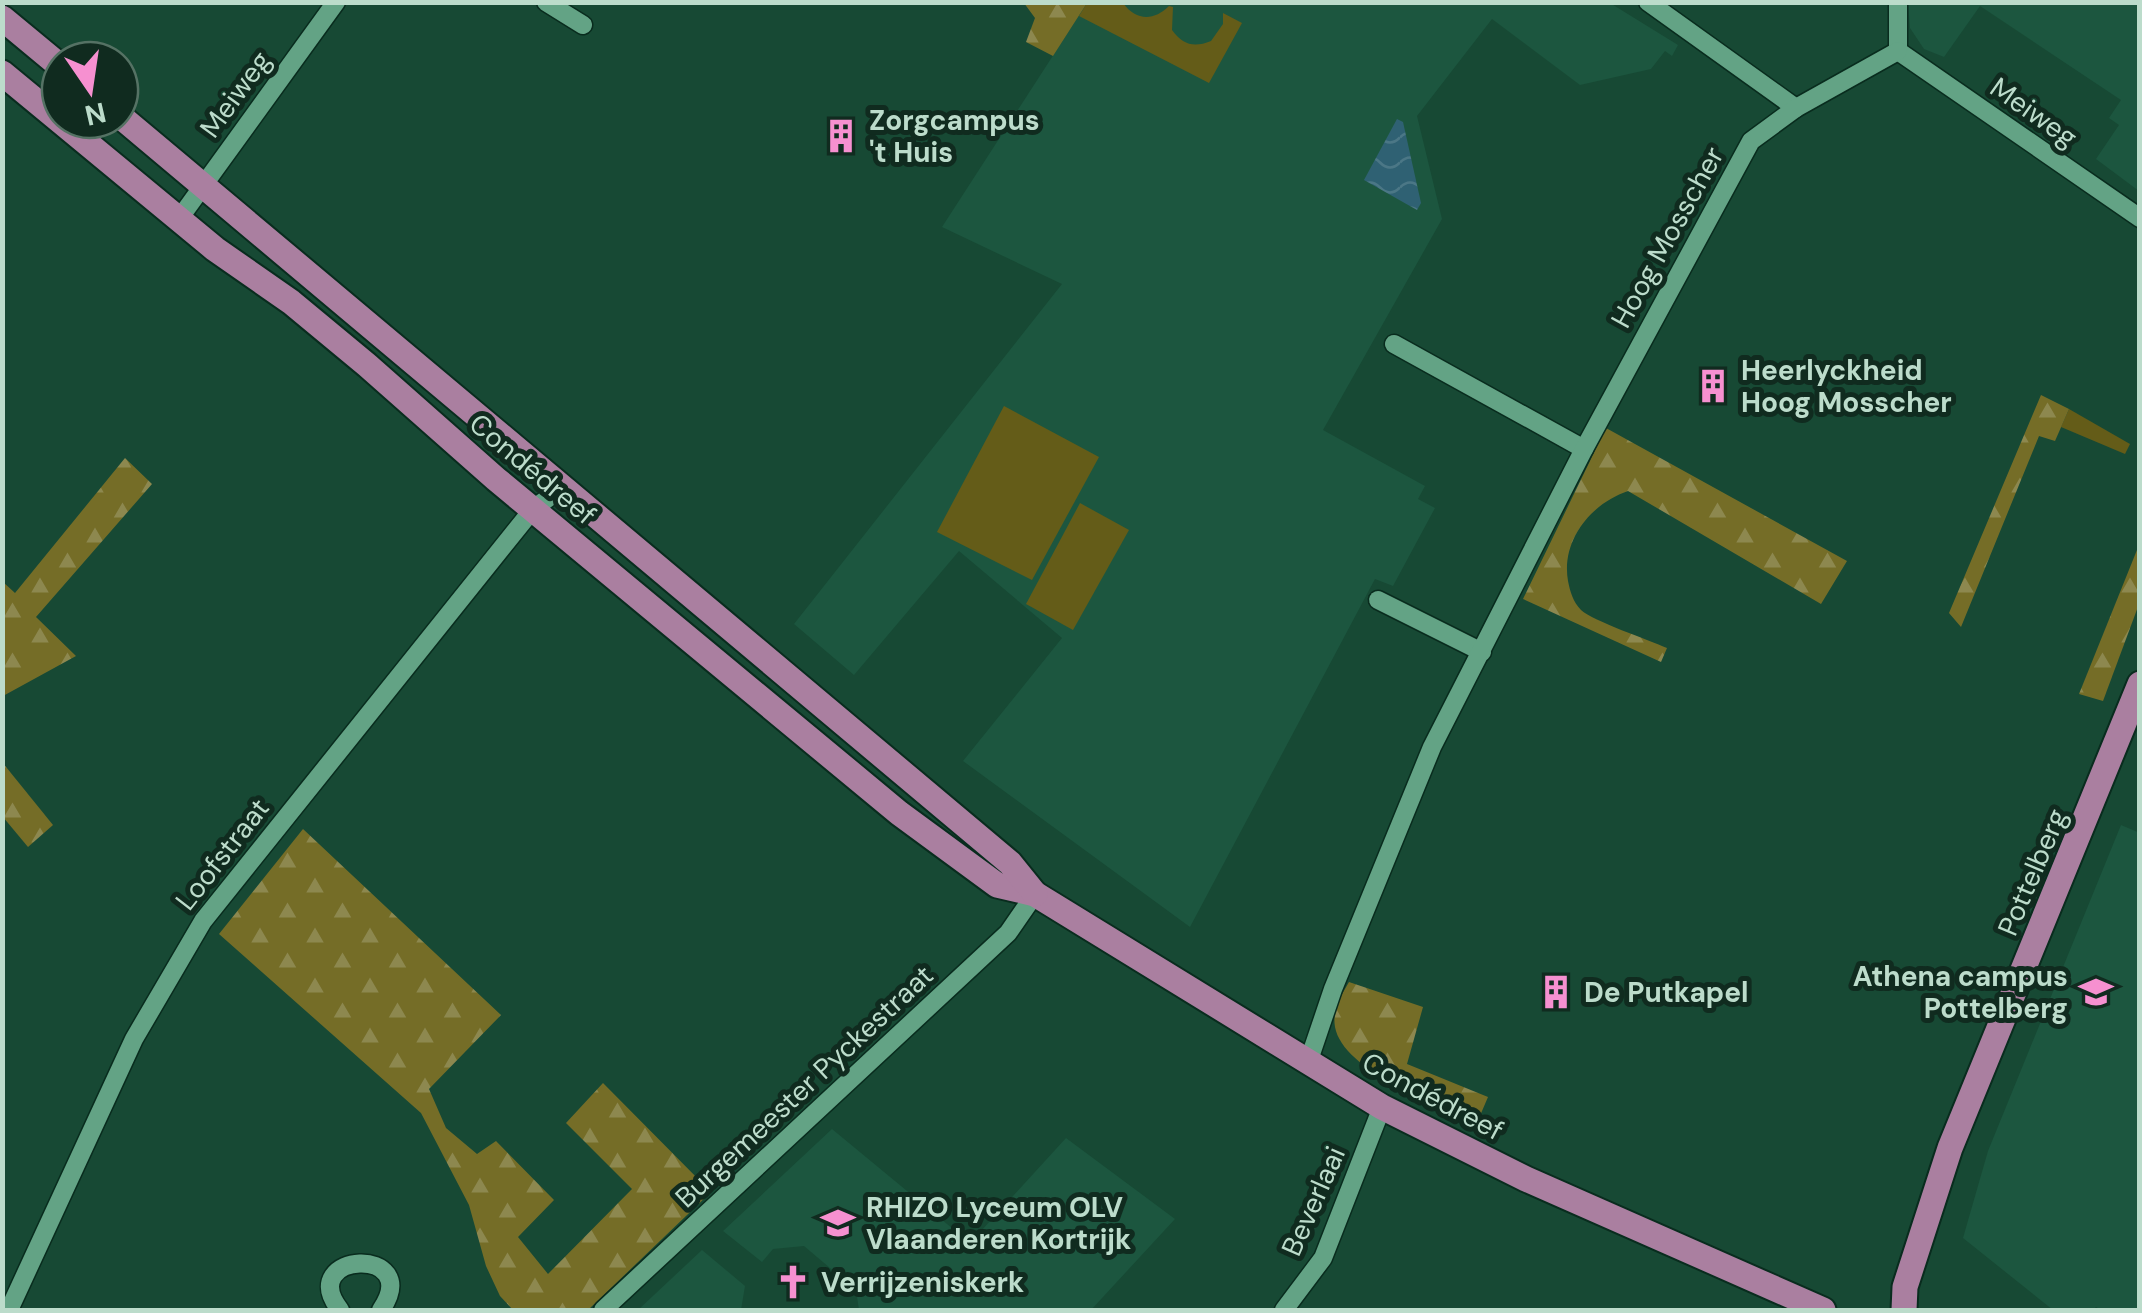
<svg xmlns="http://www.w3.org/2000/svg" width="2142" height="1313" font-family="'DM Sans',sans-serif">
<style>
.built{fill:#1c563f}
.grass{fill:#645c18}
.forest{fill:url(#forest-firs)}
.water{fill:url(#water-waves)}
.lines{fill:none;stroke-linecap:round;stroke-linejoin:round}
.minor-casing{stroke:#092c1e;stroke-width:21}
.major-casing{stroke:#092c1e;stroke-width:29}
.minor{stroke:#63a385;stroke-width:18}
.major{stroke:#aa7fa0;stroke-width:25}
.labels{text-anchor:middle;stroke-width:10;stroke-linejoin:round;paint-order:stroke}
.street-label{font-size:28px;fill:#bcdccb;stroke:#102b1f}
.poi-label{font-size:28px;font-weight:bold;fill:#bcdccb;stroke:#102b1f;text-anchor:start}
</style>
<defs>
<pattern id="forest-firs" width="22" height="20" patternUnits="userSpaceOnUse" patternTransform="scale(2.5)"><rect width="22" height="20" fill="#756d27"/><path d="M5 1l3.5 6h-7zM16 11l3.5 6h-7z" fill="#8d884f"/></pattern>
<pattern id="water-waves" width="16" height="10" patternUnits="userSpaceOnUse" patternTransform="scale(2.5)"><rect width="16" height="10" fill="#2f6173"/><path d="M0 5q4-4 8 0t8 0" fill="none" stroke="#4b7786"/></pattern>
</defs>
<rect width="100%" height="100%" fill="#174934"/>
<g class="built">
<path d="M1087,3H1610L1678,45L1672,56L1665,51L1651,69L1580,85L1492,19L1417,116L1442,219L1323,430L1425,486L1418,499L1435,508L1393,586L1375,579L1190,927L963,761L1062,638L959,551L854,675L794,624L1062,284L942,227Z"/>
<path d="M1908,3H2139V191L2096,159L2119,125L2109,118L2121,100L1980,6L1944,57L1924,49L1910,28Z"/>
<path d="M2121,825L2140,833L2139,1310H2101L2096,1307L2093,1310H2053L1963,1238L1988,1151Z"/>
<path d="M832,1129L970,1243L1066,1138L1175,1219L1091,1310H859L856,1290L804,1246L773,1249L762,1262L723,1231Z"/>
<path d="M702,1250L745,1286L741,1310H638Z"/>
</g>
<g class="grass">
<path d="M1087,3H1123C1136,21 1154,21 1169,6L1173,7L1172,30C1183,45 1194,48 1211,41L1223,24V13L1242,23L1209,83L1079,16Z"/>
<path d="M1004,406L1099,457L1032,580L937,532Z"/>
<path d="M2069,409L2130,444L2125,454L2061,427Z"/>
<path d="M1080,503L1129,530L1073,630L1026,604Z"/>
</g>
<g class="forest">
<path d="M1024,3H1087L1053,56L1026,42L1035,18Z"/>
<path d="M2041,395L2069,409L2055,441L2039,436L1961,627L1949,613Z"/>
<path d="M1606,428L1847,561L1821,604L1628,491C1590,504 1561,541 1568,581C1570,591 1573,602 1581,610C1593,621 1649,640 1667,648L1661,662L1523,599Z"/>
<path d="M125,458L152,484L36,617L76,656L3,696V582L15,593Z"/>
<path d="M2139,545V604L2103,701L2079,694Z"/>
<path d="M2,762L53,825L28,847L3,817Z"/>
<path d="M303,829L501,1015L429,1089L446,1128L477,1154L496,1141L554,1200L518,1237L548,1274L632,1189L566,1123L603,1083L711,1192L588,1310H513L500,1296L486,1266L469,1205L421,1113L219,934Z"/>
<path d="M1349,982L1423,1007L1407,1064L1488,1097L1476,1125C1439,1105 1343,1071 1335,1027C1332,1010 1341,996 1349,982Z"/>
</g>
<path class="water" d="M1397,119L1403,122L1421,203L1417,210L1364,180Z"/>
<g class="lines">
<g class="minor-casing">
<g id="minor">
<path d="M546,2L583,25"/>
<path d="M1648,2L1796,108"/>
<path d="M1898,2V51"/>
<path d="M1898,51L2140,218"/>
<path d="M179,219L336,2"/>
<path d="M1394,344L1584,449"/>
<path d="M1378,600L1482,652"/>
<path d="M1309,1060L1333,989L1432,747L1584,449L1751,141L1796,108L1898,51"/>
<path d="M9,1310L134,1039L203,921L533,509L562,488"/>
<path d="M340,1310C294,1251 425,1245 381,1310"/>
<path d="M603,1310L1008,933L1035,894"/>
<path d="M1284,1310L1323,1258L1382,1107"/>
</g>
</g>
<g class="major-casing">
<g id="major">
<path d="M2,18L60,66"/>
<path d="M2,73L215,249L291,302L367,365L496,479L899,813L997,885L1035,894L1382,1107L1526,1179L1823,1310"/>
<path d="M120,116L1010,863L1035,894"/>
<path d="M1904,1310L1905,1287L1950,1148L2140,684"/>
</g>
</g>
<use href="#minor" class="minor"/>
<use href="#major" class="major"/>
</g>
<defs>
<g id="building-bare" transform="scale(2.7)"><path d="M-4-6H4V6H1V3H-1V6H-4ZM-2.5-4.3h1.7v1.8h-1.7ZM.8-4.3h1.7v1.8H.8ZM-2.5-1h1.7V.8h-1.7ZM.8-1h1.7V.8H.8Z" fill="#f690d0" stroke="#102b1f" stroke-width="2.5" paint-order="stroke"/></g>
<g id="school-bare" transform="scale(2.7)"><path d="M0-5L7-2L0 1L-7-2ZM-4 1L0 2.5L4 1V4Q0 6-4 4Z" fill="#f690d0" stroke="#102b1f" stroke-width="2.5" paint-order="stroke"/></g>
<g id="church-bare" transform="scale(2.7)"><path d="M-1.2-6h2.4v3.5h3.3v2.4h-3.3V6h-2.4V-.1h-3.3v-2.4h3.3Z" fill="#f690d0" stroke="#102b1f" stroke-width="2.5" paint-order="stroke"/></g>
</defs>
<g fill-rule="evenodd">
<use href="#building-bare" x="841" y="136"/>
<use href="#building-bare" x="1713" y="386"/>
<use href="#building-bare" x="1556" y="992"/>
<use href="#school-bare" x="2096" y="992"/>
<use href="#school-bare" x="838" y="1223"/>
<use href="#church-bare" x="793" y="1282"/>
</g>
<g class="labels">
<g class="street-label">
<text transform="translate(235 94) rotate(-54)" y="10">Meiweg</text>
<text transform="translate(2034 112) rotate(35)" y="10">Meiweg</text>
<text transform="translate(1667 237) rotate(-61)" y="10">Hoog Mosscher</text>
<text transform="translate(533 469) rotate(40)" y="10">Condédreef</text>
<text transform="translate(222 854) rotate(-52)" y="10">Loofstraat</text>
<text transform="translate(2032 872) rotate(-67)" y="10">Pottelberg</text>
<text transform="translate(804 1086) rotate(-43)" y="10">Burgemeester Pyckestraat</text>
<text transform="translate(1433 1096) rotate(28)" y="10">Condédreef</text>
<text transform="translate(1313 1201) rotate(-66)" y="10">Beverlaai</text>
</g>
<g class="poi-label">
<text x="869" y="130">Zorgcampus<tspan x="869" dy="32">'t Huis</tspan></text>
<text x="1741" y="380">Heerlyckheid<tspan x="1741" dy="32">Hoog Mosscher</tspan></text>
<text x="2068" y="986" text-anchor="end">Athena campus<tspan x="2068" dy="32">Pottelberg</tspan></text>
<text x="1584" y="1002">De Putkapel</text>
<text x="866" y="1217">RHIZO Lyceum OLV<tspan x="866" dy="32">Vlaanderen Kortrijk</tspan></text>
<text x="821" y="1292">Verrijzeniskerk</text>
</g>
</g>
<rect width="2142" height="1313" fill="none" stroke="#bcdccb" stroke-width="10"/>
<g transform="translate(90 90) rotate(167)"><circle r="48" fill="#102b1f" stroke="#557264" stroke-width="2.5"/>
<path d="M0-8L18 38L0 25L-18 38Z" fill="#f690d0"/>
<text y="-15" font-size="28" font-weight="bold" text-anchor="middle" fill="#bcdccb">N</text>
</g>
</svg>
